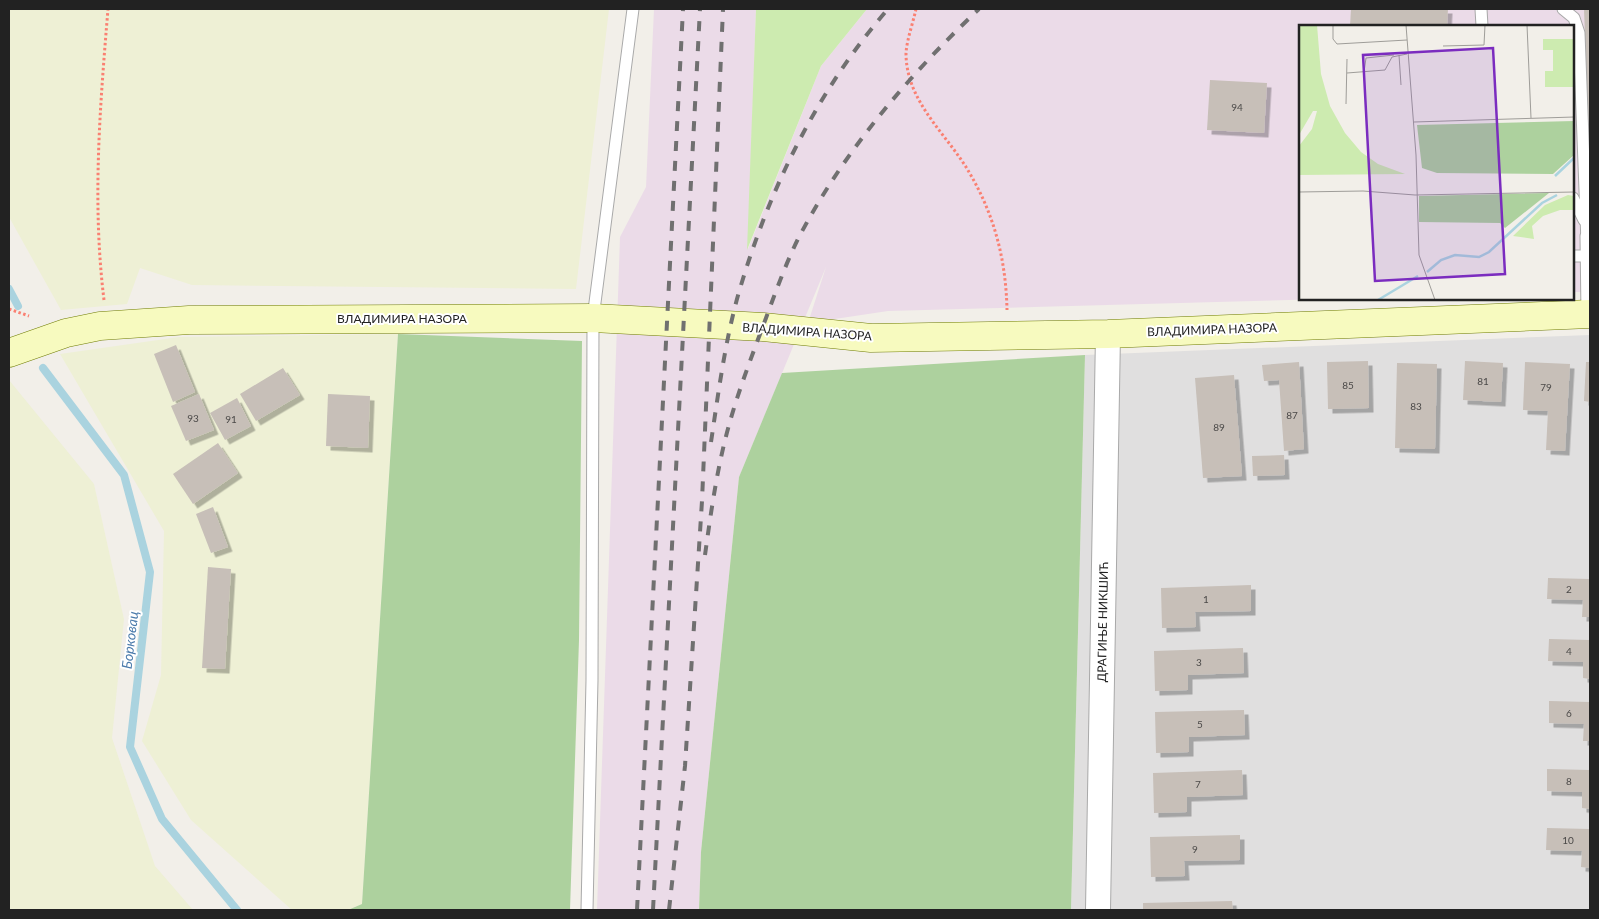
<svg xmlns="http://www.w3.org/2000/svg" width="1599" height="919" font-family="Lato,sans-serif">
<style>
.residential{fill:#e0dfdf}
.industrial{fill:#ebdbe8}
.farmland{fill:#eef0d5}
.grass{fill:#cdebb0}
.forest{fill:#add19e}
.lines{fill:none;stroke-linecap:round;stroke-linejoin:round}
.stream{stroke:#aad3df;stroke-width:8}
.building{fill:#c7bfb8;filter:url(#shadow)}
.lane-casing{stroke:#a9a9a9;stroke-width:13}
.street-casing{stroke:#a9a9a9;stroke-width:26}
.secondary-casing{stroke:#707d05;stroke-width:29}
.path{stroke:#fa8072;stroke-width:3;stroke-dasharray:2.5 2.5;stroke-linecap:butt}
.lane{stroke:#fff;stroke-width:11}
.street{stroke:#fff;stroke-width:24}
.secondary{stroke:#f7fabf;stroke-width:28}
.rail{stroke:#707070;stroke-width:4;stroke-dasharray:10 10;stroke-linecap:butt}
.labels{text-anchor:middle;stroke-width:4;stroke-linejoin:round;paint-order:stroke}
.number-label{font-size:10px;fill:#4b4948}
.street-label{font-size:12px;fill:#222;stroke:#fff}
.water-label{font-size:14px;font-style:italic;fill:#4a7aab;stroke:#fff}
.inset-river{fill:none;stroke:#aad3df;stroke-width:2.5}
.inset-road{fill:none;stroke:#9f9d99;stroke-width:1}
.view{fill:#7b2cbf;fill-opacity:0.15;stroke:#7b2cbf;stroke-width:2.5}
.inset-edge{fill:none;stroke:#222;stroke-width:2.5}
</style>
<defs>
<filter id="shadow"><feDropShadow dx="4.5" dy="4.5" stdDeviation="0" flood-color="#0004"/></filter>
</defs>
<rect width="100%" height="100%" fill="#f2efe9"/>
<path class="residential" d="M1590,335V910H1071L1085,355Z"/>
<path class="industrial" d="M654,9H756L748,249L821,66L867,9H1590V292H1573V26H1300V299H1327L888,311L808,323L826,267L739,477L701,852L699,910H597L620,237L646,187Z"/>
<g class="farmland">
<path d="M9,9H609L576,289L192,285L140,268L127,304L61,310L9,217Z"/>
<path d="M398,334L362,904L348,910H292L191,820L142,741L161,675L164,531L60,354L179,337Z"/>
<path d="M9,380L94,484L124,619L112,738L155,866L193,910H9Z"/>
</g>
<path class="grass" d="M756,9H867L821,66L747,250Z"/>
<g class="forest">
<path d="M398,334L582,341L579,640L570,910H348L362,904Z"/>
<path d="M1085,355L1071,910H699L701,852L739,477L782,373Z"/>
</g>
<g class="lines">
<g class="stream">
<path d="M9,289L18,306"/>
<path d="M43,368L124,475L150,572L130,747L162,819L237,910"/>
</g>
</g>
<g class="building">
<path d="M1351,9H1448L1447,26H1350Z"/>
<path d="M1584,9H1590V142H1589Z"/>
<path d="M1210,80L1267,83L1264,133L1207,130Z"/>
<path d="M176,345L195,392L173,402L154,354Z"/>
<path d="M1368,361L1369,408L1328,409L1327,362Z"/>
<path d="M1465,361L1503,363L1501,402L1463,400Z"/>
<path d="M1299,362L1304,449L1284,451L1279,380L1264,381L1262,365Z"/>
<path d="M1525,362L1570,364L1565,451L1546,450L1548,411L1523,410Z"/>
<path d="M1586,362H1590V402L1584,401Z"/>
<path d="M1397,363L1437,364L1435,449L1395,448Z"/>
<path d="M283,368L300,395L256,421L240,394Z"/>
<path d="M1234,375L1242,476L1203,478L1195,378Z"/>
<path d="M199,394L214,430L186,441L171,406Z"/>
<path d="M328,394L370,396L368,448L326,446Z"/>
<path d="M237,398L251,426L225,440L210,413Z"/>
<path d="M218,443L238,473L193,504L173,474Z"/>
<path d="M1284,455L1285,475L1253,476L1252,456Z"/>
<path d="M213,507L228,547L211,553L196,514Z"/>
<path d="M208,567L231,569L225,669L202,668Z"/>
<path d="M1548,578L1590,579V617H1582L1583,600L1547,599Z"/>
<path d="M1251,585V611L1195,612L1196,627L1162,628L1161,588Z"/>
<path d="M1549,639L1590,640V679L1583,678V662L1548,661Z"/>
<path d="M1243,648L1244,673L1188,675V690L1155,691L1154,651Z"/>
<path d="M1549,701L1590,702V741H1583L1584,724L1549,723Z"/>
<path d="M1244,710L1245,735L1189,737V752L1156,753L1155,712Z"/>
<path d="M1547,769L1590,770V809L1582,808V792L1547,791Z"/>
<path d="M1242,770L1243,795L1187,797V812L1154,813L1153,773Z"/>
<path d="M1547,828L1590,829V868L1581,867L1582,851L1546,850Z"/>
<path d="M1240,835V860L1184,861L1185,876L1151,877L1150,837Z"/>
<path d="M1232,901L1233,910H1143V903Z"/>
</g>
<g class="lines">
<g class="lane-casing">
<g id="lane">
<path d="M1481,9L1482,26"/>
<path d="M1563,9L1574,18L1579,33L1587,243"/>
<path d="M1573,198L1584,220"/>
<path d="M1586,236L1587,314"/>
<path d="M1573,256H1588"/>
<path d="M587,910L592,680L593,318L633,9"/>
</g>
</g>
<g class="street-casing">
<path id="street" d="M1098,910L1108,334"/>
</g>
<g class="secondary-casing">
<path id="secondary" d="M9,353L66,333L100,326L189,320L593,318L763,327L871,338L1108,334L1590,314"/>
</g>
<g class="path">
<path d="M916,9C913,23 907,39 906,53C906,102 947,134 969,172C995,216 1006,261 1007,310"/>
<path d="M104,300C92,203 100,106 108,9"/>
<path d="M9,309L29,316"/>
</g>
<use href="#lane" class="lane"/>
<use href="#street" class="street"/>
<use href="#secondary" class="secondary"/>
<g class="rail">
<path d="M711,442C719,389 726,333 742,282C772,183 820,87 888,9"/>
<path d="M705,555C711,512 717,468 729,425C739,389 753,353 766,318C776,291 786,263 799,237C844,151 909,75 979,9"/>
<path d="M637,910L683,9"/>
<path d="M653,910L700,9"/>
<path d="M669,910L685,766L702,501L723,9"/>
</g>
</g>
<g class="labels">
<g class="number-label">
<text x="1237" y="111">94</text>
<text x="1483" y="385">81</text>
<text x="1348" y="389">85</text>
<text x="1546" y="391">79</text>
<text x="1416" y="410">83</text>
<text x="1292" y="419">87</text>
<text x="193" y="422">93</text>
<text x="231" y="423">91</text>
<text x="1219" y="431">89</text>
<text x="1569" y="593">2</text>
<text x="1206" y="603">1</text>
<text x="1569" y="655">4</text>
<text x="1199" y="666">3</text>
<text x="1569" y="717">6</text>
<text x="1200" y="728">5</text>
<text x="1569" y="785">8</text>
<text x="1198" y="788">7</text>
<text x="1568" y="844">10</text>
<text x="1195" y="853">9</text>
</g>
<g class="street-label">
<text x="402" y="323">ВЛАДИМИРА НАЗОРА</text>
<text transform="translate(1212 330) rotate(-2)" y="4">ВЛАДИМИРА НАЗОРА</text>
<text transform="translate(807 332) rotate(4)" y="4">ВЛАДИМИРА НАЗОРА</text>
<text transform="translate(1103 622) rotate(-89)" y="4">ДРАГИЊЕ НИКШИЋ</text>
</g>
<g class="water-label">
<text transform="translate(130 640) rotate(-83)" y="5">Борковац</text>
</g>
</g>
<g transform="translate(1299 25)">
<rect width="275" height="275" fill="#f2efe9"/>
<path d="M0,0H18L22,49L31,81L46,108L62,127L79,139L106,149L0,150V121L13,104L18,86H14L0,110ZM244,14H275V62H246V46H254V25H244ZM269,170L275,171V185H261L244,191L233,201L235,214L214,211L246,180Z" fill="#cdebb0"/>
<path d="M275,96V130L254,149L138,148L123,143L118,100ZM250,168L206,203L201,198L120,197V171Z" fill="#add19e"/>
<path class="inset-river" d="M256,151L275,133M128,247L142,235L156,230L180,232L190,227L243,178L258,170M79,275L119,251"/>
<path class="inset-road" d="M34,0V14L38,19L108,15M107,0L117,130L120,230L136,275M228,0L232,93M144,21L185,20L186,0M100,30L102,60M65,47L67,33L95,30M48,48L86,45L93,32L108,29M47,79L48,34M115,97L275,92M0,167L64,166L116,170L275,167"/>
<path class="view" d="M194,23L206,249L76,256L64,30Z"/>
<rect width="275" height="275" class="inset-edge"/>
</g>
<rect width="1599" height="919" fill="none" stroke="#222222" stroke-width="20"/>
</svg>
